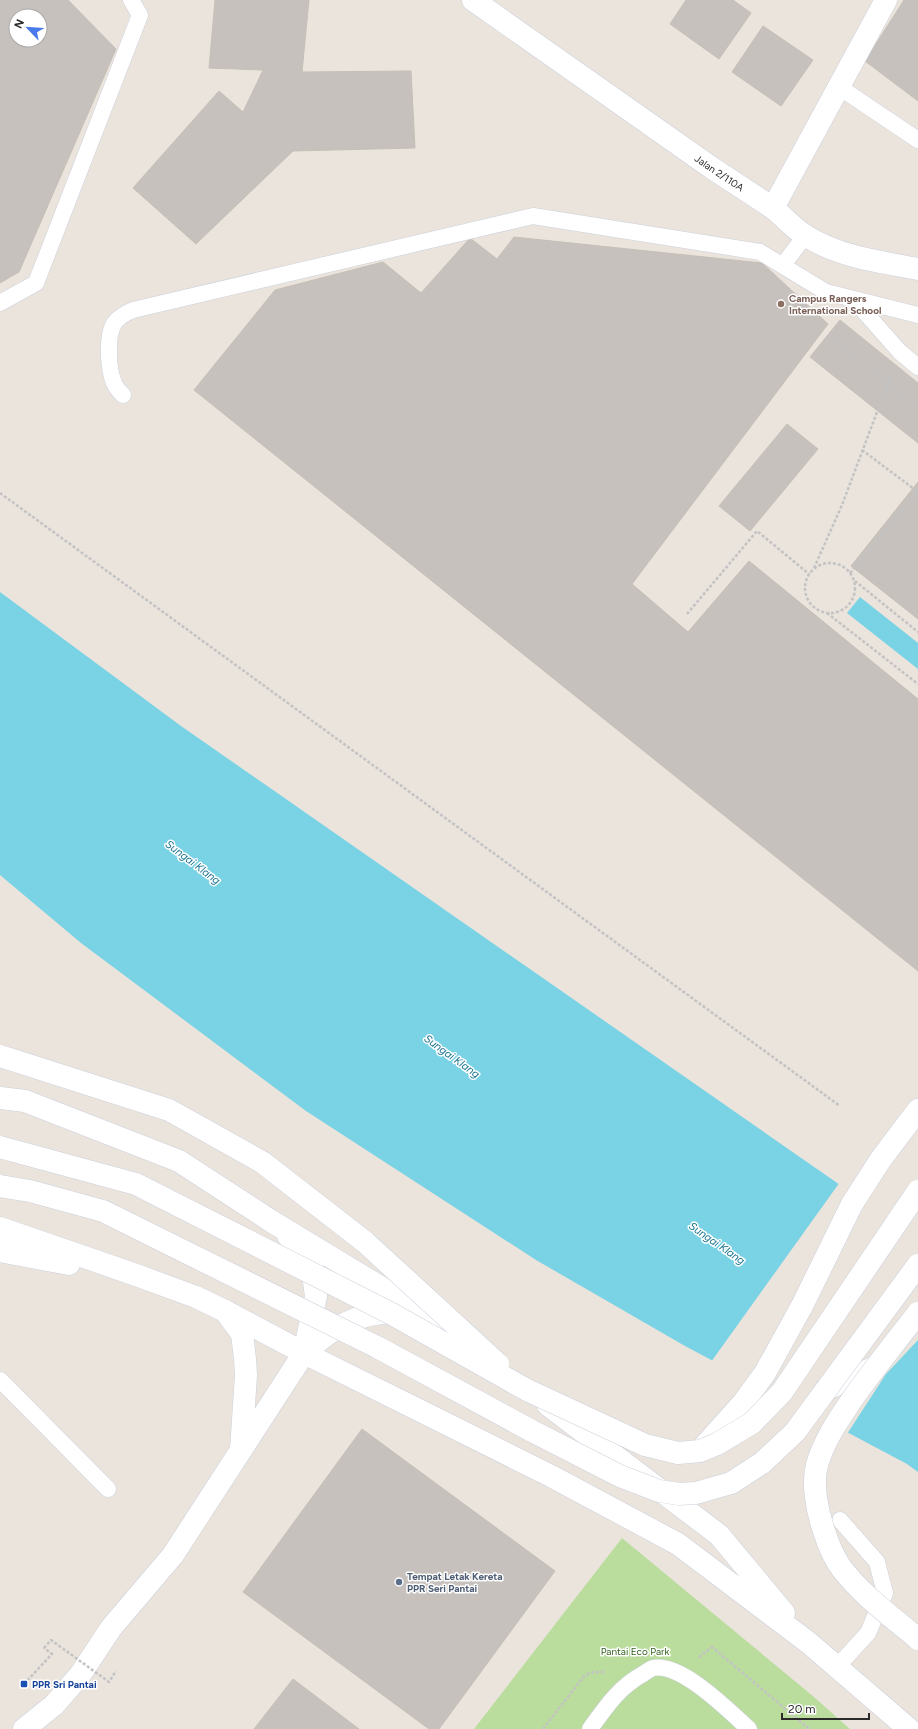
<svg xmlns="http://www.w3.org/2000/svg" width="918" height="1729" font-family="Figtree,sans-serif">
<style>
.green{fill:#badd9e}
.water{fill:#79d3e4}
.pier{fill:#ebe4dd}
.building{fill:#c6c1bd;stroke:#c6bfb7;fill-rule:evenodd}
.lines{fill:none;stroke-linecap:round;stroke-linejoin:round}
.service-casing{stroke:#ccd0db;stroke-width:17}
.minor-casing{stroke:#ccd0db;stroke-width:23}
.tertiary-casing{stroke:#ccd0db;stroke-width:23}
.path{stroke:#c3c3c3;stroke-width:2.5;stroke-dasharray:3 2;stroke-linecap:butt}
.service{stroke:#fff;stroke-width:16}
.minor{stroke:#fff;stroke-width:22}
.tertiary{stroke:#fff;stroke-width:22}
.tertiary-bridge-casing{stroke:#ccd0db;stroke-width:23;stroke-linecap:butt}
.path-bridge{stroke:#c3c3c3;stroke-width:2.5;stroke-dasharray:3 2;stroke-linecap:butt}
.tertiary-bridge{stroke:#fff;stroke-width:22}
.education-dot{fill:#8d6e63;stroke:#fff;stroke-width:1.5}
.service-dot{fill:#5c6f8a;stroke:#fff;stroke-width:1.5}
.transit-dot{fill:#1a4fb4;stroke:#fff;stroke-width:1.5}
.labels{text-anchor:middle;stroke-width:3;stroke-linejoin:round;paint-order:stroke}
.street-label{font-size:10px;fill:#2a2a2a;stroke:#fff}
.education-label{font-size:10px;font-weight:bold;fill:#785e54;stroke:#fff;text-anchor:start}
.service-label{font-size:10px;font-weight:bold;fill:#4e5e75;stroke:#fff;text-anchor:start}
.park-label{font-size:10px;fill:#346120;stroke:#fff}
.transit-label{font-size:10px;font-weight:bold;fill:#164399;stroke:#fff;text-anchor:start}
.water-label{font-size:11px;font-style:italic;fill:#187390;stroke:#fff}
</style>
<rect width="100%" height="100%" fill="#ebe4dd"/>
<path class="green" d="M622,1538L814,1697L850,1729H474Z"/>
<g class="water">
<path d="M0,592L181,726L853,1194L918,1241V1472L907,1464L685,1346L536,1260L306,1111L81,943L0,875Z"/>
<path d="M860,597L918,643V669L847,613Z"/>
</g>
<path class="pier" d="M840,1182L918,1239V1340L886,1374L847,1434L711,1362Z"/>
<g class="building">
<path d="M0,0H68L116,49L19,272L0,283ZM16,16H40V40H16Z"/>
<path d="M215,0H309L302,72L411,71L415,148L293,151L196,244L133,188L219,91L243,112L263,70L209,68Z"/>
<path d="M686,0H733L751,13L719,59L670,24Z"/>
<path d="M904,0H918V101L865,61Z"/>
<path d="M763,26L813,60L781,106L732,72Z"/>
<path d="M514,237L762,263L828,324L632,584L688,632L749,561L918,699V971L194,390L275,290L383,262L421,293L470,238L497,259Z"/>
<path d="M840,320L918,383V443L810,357Z"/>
<path d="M787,424L818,449L750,531L719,506Z"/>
<path d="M918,482V619L851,566Z"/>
<path d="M362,1429L555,1571L439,1729H429L243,1592Z"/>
<path d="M293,1679L359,1729H254Z"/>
</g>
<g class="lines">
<g class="service-casing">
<g id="service">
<path d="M839,87L918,140"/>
<path d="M783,265L805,236"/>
<path d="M853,299L900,352L918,367"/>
<path d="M0,303L36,283L140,15L131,0"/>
<path d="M123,395C119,391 116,388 114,383C108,369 106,334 115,322C120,316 126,313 133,310L533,216L760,252L826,292L918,315"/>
<path d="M0,1380L108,1489"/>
<path d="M837,1667L868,1633L885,1593L877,1562L840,1520"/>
<path d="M590,1729C605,1708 619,1687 643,1674C646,1672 650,1669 653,1668C681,1662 729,1711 749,1729"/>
</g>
</g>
<g class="minor-casing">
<g id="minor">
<path id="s1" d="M473,0L712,168L773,208L886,0"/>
<path d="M773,208C784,217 794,229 806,236C840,257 880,262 918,269"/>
<path d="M288,1236L307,1254L312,1267L316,1296L304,1353"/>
<path d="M225,1311L242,1334L245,1359L246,1375L241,1450"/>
<path d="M24,1729L54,1705L80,1675L111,1628L173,1555L304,1353C335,1326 355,1313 398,1312"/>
</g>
</g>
<g class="tertiary-casing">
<g id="tertiary">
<path d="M0,1098L25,1101L179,1161L271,1221L435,1320L455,1335"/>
<path d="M0,1228L139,1276L196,1297L225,1311L304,1353L551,1476L678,1544L809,1643L909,1729"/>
<path d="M0,1251L69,1264"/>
<path d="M825,1390L875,1367"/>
<path d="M548,1405L719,1535L784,1613"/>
<path d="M700,1451L743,1403L765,1373L803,1304L852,1204L881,1159L918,1110"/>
</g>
</g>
<g class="path">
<path d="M829,335L918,409"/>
<path d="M862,450L918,492"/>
<path d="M0,493L840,1106"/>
<circle cx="830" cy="588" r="25"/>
<path d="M814,568L842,505L891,375"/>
<path d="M850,573L918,492"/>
<path d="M855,581L918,632"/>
<path d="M827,613L918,684"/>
<path d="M687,614L757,531L809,574"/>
<path d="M699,1657L712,1647L809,1729"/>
<path d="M24,1684L52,1654L44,1648"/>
<path d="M543,1729L585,1675L594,1672H605"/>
</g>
<use href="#service" class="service"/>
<use href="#minor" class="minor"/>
<use href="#tertiary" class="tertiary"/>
<g class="tertiary-bridge-casing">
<g id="tertiary-bridge">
<path d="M0,1056L169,1110L262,1162L365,1242L498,1364"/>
<path d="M0,1147L136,1184L392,1314L527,1390L645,1445L678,1453L700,1451L717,1444L752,1423L782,1392L918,1191"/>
<path d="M0,1186L30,1191L103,1211L377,1347L532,1431L620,1476L659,1491L679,1494L696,1493L731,1483L762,1463L795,1432L918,1265"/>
<path d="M918,1313C896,1341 874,1369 853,1398C839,1419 824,1440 817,1465C812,1483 817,1510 823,1528C827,1541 833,1557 842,1569C863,1596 892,1617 918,1639"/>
</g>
</g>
<path class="path-bridge" d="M44,1648L51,1640L109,1682L116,1671"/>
<use href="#tertiary-bridge" class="tertiary-bridge"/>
</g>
<circle class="education-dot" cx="781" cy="304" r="4"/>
<circle class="service-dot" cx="399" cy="1582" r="4"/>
<rect class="transit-dot" x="20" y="1680" width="8" height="8" rx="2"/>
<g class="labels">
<g class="street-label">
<text dy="4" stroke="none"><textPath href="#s1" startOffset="301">Jalan 2/110A</textPath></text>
</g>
<g class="education-label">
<text x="789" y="302">Campus Rangers<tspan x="789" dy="12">International School</tspan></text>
</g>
<g class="service-label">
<text x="407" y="1580">Tempat Letak Kereta<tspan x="407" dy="12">PPR Seri Pantai</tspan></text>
</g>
<g class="park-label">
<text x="635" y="1655">Pantai Eco Park</text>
</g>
<g class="transit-label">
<text x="32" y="1688">PPR Sri Pantai</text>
</g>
<g class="water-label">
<text transform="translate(193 862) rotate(37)" y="4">Sungai Klang</text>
<text transform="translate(452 1056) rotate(36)" y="4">Sungai Klang</text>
<text transform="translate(717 1243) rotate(35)" y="4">Sungai Klang</text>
</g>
</g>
<g transform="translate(28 28) rotate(295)"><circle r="19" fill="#ffffff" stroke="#aaaaaa"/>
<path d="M0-3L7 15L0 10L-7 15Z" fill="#4a79eb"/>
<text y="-6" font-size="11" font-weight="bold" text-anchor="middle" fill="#2a2a2a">N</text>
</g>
<path d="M782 1713v6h87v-6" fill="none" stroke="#2a2a2a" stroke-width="2"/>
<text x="788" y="1713" font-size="12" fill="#2a2a2a" stroke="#ffffff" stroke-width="3" paint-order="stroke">20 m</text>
</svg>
